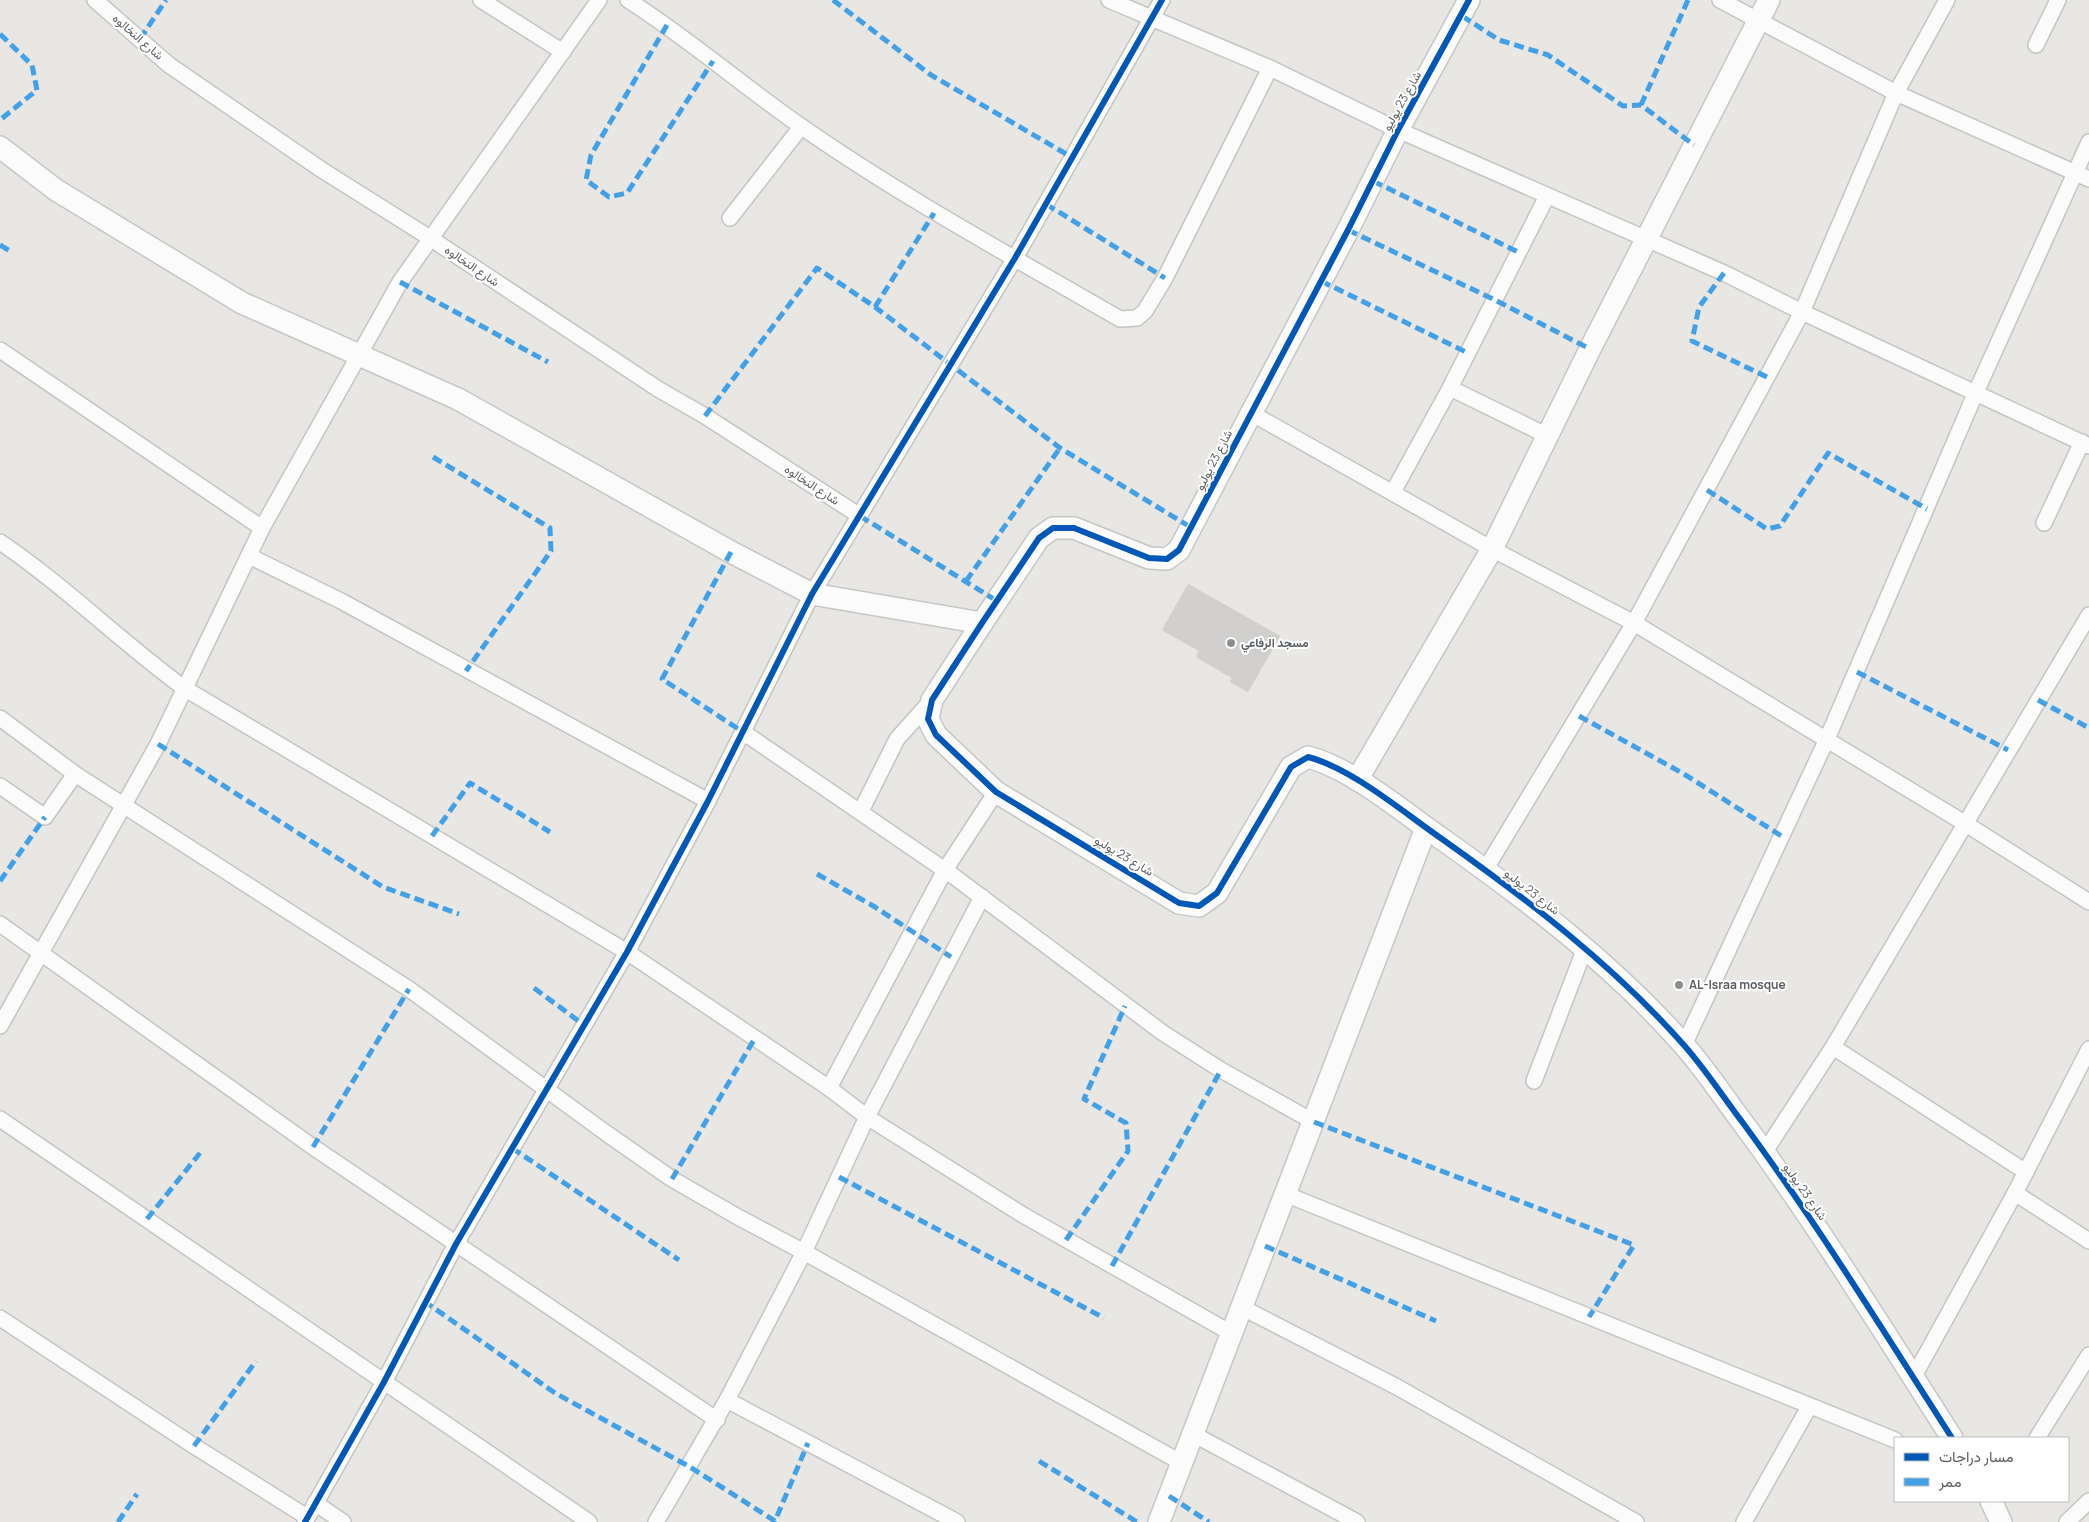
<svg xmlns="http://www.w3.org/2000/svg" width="2089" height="1522" font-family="Manrope,Vazirmatn,sans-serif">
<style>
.building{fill:#d0cfcd;stroke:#d8d6d2}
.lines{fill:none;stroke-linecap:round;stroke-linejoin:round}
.street-casing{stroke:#c4c4c3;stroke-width:18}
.secondary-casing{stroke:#c6c6c6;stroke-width:24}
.street{stroke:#fcfbfb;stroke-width:15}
.secondary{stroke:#fcfbfb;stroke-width:21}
.quiet{stroke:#42a1e6;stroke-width:5;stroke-dasharray:10 5;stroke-linecap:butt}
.cycleway-casing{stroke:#fff;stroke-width:9}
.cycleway{stroke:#0057b8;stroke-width:6}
.poi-dot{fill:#8b8d8e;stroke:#fff;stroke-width:2}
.labels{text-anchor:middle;stroke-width:4;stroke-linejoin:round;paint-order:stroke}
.street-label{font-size:12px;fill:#585d61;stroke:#fff}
.poi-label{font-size:12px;font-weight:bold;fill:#585d61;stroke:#fff;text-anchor:start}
</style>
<rect width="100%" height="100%" fill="#e9e7e3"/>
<path class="building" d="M1188,584L1280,636L1248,692L1230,682L1232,678L1196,657L1199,651L1162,630Z"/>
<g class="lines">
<g class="street-casing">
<g id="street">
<path d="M95,0L169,65L322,170L430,238L658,389L705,416L860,516"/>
<path d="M481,0L563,52"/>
<path d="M628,0C689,39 743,86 802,127C904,198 1013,257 1120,319L1137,318L1145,311L1165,278L1270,68"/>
<path d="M1109,0L1270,68L1398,130L1724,273L1802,312L2089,446"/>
<path d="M1720,0L1896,93L2089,179"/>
<path d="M2036,45L2058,0"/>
<path d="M730,218L801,127"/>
<path d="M0,350L262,528"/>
<path d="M1450,388L1548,436"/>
<path d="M1251,413L1492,549L1634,623L1966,824L2089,902"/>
<path d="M1393,492L1450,388L1547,196"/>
<path d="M2044,523L2082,442"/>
<path d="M0,542C65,586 121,642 184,688L627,952L829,1088L867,1117L1023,1215L1231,1333"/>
<path d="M249,556L341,601L708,801"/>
<path d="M0,718L75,774L409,989L606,1133L672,1179L738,1217L804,1252L1182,1463"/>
<path d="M743,732L952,875L1163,1033L1221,1070L1314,1122"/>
<path d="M0,786L45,817L75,774"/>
<path d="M861,811L897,739L931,701"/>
<path d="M1485,870L1634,623L1802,312L1896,93L1947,0"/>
<path d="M0,924L313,1147L717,1420"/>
<path d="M0,1026L158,744L262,528L400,282L599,0"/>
<path d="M1684,1045L1827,739L1976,392L2089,142"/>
<path d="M1833,1047L2026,1172"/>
<path d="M1534,1081L1585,948"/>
<path d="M829,1088L945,870L996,792"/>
<path d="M0,1119L589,1522"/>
<path d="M1764,1153L1833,1047L2089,615"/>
<path d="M2015,1193L2089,1241"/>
<path d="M1285,1194L1895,1440"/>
<path d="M1241,1307L1397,1387L1636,1522"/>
<path d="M0,1318L194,1446L307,1517"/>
<path d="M1913,1378L2015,1193L2089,1049"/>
<path d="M727,1400L957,1522"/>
<path d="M1193,1434L1357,1522"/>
<path d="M2037,1438L2089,1355"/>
<path d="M315,1503L343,1522"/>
<path d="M305,1522L384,1382L456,1244L627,952L708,801L812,594L1015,258L1162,0"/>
<path d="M656,1522L727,1400L804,1252L867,1117L982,897"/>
<path d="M1744,1522L1809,1407"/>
<path d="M2067,1522L2089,1501"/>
</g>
</g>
<g class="secondary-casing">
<g id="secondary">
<path d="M1469,0L1398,130L1348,230L1179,550L1167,559L1149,558L1074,528H1053L1039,538L982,623L932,700L928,719L936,735L996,792L1179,903L1199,906L1217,893L1291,767L1308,757C1353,769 1403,812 1442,839C1528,900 1612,964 1682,1043C1704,1067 1723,1097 1743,1123C1818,1225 1884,1332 1952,1438"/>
<path d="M0,147L56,190L242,303L458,399L731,552L812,594L982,623"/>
<path d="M1357,780L1492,549L1590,349L1769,0"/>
<path d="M1991,1501L2001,1522"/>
<path d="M1159,1522L1426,828"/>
</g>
</g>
<use href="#street" class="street"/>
<use href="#secondary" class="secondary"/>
<g class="quiet">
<path d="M833,0L931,75L1073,158"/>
<path d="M1462,16L1499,40L1548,55L1623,106L1641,105L1694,145"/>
<path d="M667,25L591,155L586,180L609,197L627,193L713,61"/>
<path d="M0,34L32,65L37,90L0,120"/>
<path d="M140,39L166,0"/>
<path d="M1641,105L1688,0"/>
<path d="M1373,181L1518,252"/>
<path d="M1046,204L1165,278"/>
<path d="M1348,230L1495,300L1590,349"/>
<path d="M0,245L12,252"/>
<path d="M1724,273L1699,307L1692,341L1767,377"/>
<path d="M1321,281L1468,353"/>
<path d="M400,282L548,362"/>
<path d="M875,307L934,213"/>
<path d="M705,416L817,268L875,307L1060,448L1192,528"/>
<path d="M433,457L550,528L551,551L466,671"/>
<path d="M1707,490L1767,529L1780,526L1828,453L1927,509"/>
<path d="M860,516L997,601"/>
<path d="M731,552L662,679L743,732"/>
<path d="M966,581L1060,448"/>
<path d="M1857,672L2008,750"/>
<path d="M2038,700L2089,728"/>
<path d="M1579,716L1684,774L1783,837"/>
<path d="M158,744L383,887L459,914"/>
<path d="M432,836L470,783L550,832"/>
<path d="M817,874L875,907L951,957"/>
<path d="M0,881L45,817"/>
<path d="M534,988L584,1025"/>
<path d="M1314,1122L1634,1245L1589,1317"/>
<path d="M313,1147L409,989"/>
<path d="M512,1148L679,1260"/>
<path d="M839,1177L1104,1318"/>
<path d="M672,1179L755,1038"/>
<path d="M147,1219L200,1153"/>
<path d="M1066,1240L1128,1151L1126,1123L1084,1099L1125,1006"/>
<path d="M1265,1246L1436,1321"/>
<path d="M1112,1266L1221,1070"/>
<path d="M424,1301L555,1393L690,1467L775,1521L808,1443"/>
<path d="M194,1446L256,1361"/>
<path d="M1039,1461L1137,1522"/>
<path d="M1169,1496L1209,1522"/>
<path d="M118,1522L137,1494"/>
</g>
<g class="cycleway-casing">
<g id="cycleway">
<path d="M1469,0L1398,130L1348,230L1179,550L1167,559L1149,558L1074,528H1053L1039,538L982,623L932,700L928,719L936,735L996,792L1179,903L1199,906L1217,893L1291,767L1308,757C1353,769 1403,812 1442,839C1528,900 1612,964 1682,1043C1704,1067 1723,1097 1743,1123C1818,1225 1884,1332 1952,1438"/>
<path d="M305,1522L384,1382L456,1244L627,952L708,801L812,594L1015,258L1162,0"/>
</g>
</g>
<use href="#cycleway" class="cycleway"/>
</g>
<g class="poi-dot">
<circle cx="1231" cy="643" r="5"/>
<circle cx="1679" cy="985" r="5"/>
</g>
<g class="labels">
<g class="street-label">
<text transform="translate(138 37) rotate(41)" y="4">شارع النخالوه</text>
<text transform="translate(1402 101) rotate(-61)" y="4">شارع 23 يوليو</text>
<text transform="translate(472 266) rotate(34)" y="4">شارع النخالوه</text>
<text transform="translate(1214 460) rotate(-63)" y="4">شارع 23 يوليو</text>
<text transform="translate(812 485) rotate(33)" y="4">شارع النخالوه</text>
<text transform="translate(1124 856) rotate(31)" y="4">شارع 23 يوليو</text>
<text transform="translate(1532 892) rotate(38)" y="4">شارع 23 يوليو</text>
<text transform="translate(1805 1192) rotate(55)" y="4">شارع 23 يوليو</text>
</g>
<g class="poi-label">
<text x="1241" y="647">مسجد الرفاعي</text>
<text x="1689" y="989">AL-Israa mosque</text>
</g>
</g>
<rect x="1894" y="1437" width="175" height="65" fill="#ffffff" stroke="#bcbec0"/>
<rect x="1904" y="1453" width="25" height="8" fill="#0057b8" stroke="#bcbec0"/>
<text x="1939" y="1462" font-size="15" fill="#585d61">مسار دراجات</text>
<rect x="1904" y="1478" width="25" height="8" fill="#42a1e6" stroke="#bcbec0"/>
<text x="1939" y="1487" font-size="15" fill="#585d61">ممر</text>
</svg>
